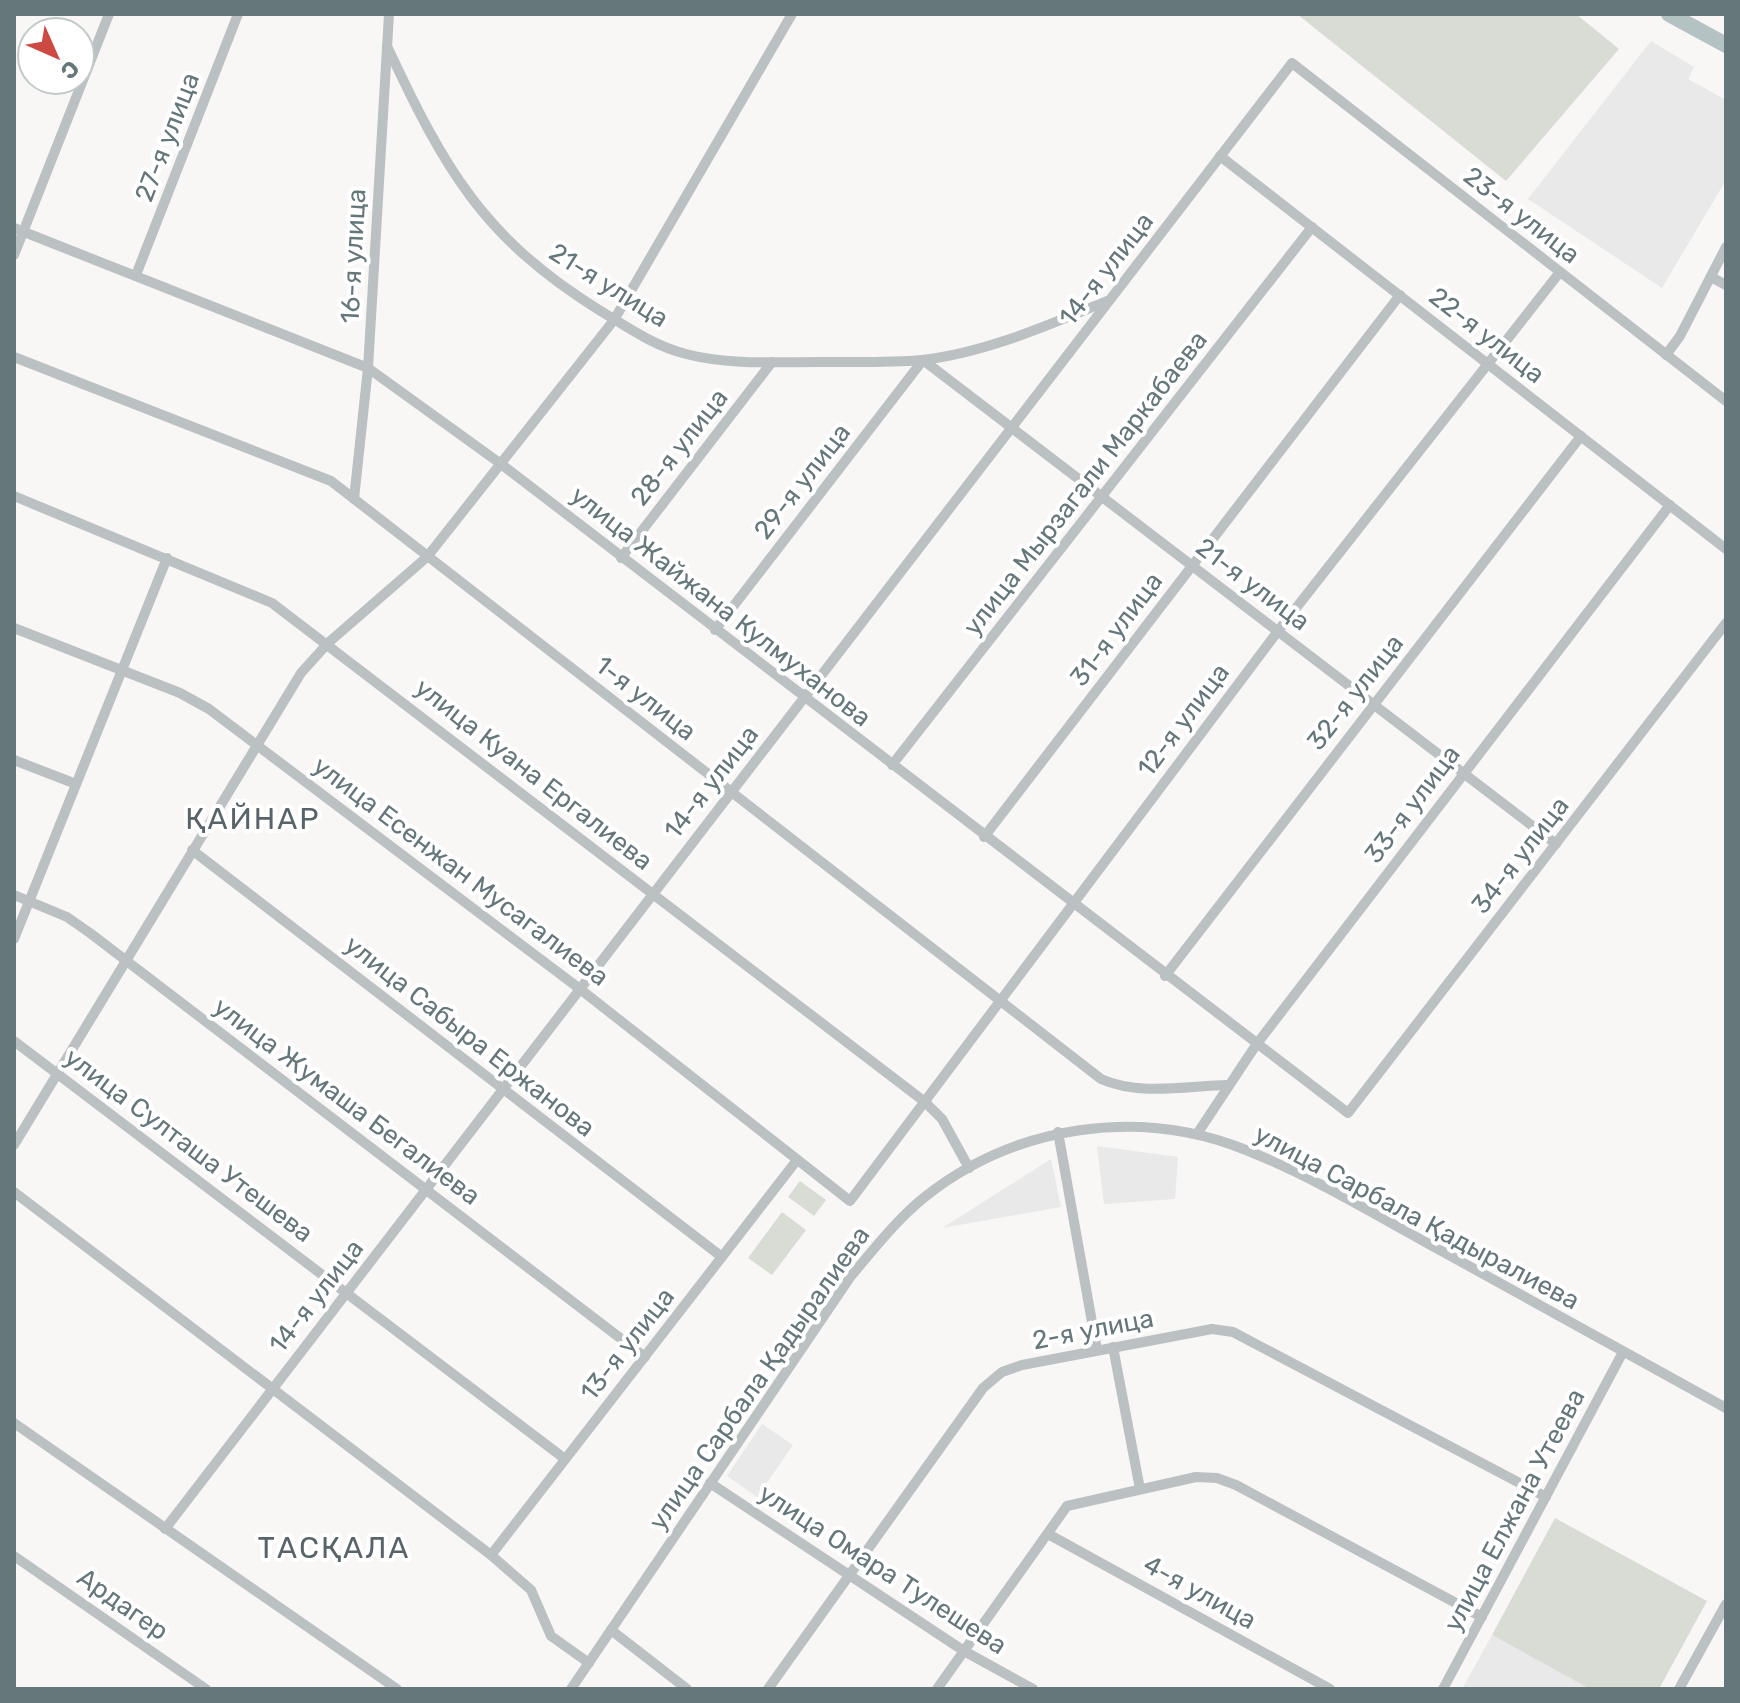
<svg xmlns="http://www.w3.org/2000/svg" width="1740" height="1703" font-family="Rubik,sans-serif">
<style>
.built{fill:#e8e9e8}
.green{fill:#d9dcd5}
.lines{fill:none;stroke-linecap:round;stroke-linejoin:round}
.river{stroke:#b5c2c4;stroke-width:16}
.minor{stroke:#bbc1c3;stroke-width:10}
.labels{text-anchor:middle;stroke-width:8;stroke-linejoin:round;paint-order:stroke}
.street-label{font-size:26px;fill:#66777c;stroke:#fff}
.quarter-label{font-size:30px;letter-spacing:2px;fill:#586469;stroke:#fff}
</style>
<rect width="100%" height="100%" fill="#f8f7f6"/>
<g class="built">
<path d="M1651,41L1694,67L1688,79L1726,100V180L1662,288L1528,199Z"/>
<path d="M1097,1146L1178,1157L1175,1199L1104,1204Z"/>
<path d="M1051,1159L1061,1207L942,1228Z"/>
<path d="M762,1424L793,1445L757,1497L727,1476Z"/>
<path d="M1492,1635L1590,1689H1462Z"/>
</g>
<g class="green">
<path d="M1297,14H1576L1619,49L1506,181Z"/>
<path d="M800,1181L826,1200L814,1216L788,1197Z"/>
<path d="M782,1212L806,1230L772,1275L748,1258Z"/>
<path d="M1555,1518L1707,1601L1659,1689H1590L1492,1635Z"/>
</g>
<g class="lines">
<path class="river" d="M1669,14L1726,45"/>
<g class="minor">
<path d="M387,46C444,168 482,237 599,310C627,327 654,346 686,354C728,365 776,362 819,362C853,362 889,363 922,360C985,353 1049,325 1107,301"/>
<path d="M1220,156L1726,549"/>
<path d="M14,228L368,368L501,464L1348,1113L1726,623"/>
<path d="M14,255L109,14"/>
<path d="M136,275L238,14"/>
<path d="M1711,277L1726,285"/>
<path d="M1666,355L1680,336L1726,247"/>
<path d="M14,357L331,481L1101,1079C1139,1096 1187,1086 1227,1085"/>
<path d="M14,496L272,603L925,1102L942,1119L969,1168"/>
<path d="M354,499L368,368L389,14"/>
<path d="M621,558L772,362"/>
<path d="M14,628L180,693L209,709L580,989L850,1201L1278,631L1560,272"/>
<path d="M715,630L923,360L1556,844"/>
<path d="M14,760L76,784"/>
<path d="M892,765L1312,227"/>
<path d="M984,837L1400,295"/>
<path d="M192,850L722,1257"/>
<path d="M14,895L67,917L90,933L645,1357"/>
<path d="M14,939L167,558"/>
<path d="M1165,976L1581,436"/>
<path d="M14,1041L565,1459"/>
<path d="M1058,1132L1097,1350"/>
<path d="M1197,1134L1256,1045L1670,505"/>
<path d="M14,1145L301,673L328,643L427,557L614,320L792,14"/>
<path d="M14,1192L491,1555L531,1590L551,1636L589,1663"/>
<path d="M1113,1347L1140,1489"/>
<path d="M14,1423L397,1689"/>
<path d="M710,1483L964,1651L1033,1689"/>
<path d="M165,1529L1292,63L1726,401"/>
<path d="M1048,1534L1330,1689"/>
<path d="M491,1555L797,1160"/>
<path d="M14,1556L206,1689"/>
<path d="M611,1630L687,1689"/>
<path d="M571,1689L851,1276C875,1248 897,1219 926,1196C1016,1125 1139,1107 1246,1150C1309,1175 1369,1211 1429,1244C1528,1299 1627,1354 1726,1408"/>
<path d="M768,1689L983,1388L1002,1372L1022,1365L1212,1329L1233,1332L1546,1497"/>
<path d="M937,1689L1067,1506L1196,1477L1217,1478L1236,1485L1482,1617"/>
<path d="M1443,1689L1623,1352"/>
<path d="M1679,1689L1726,1604"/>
</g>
</g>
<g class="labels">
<g class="street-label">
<text transform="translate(167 137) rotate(-69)" y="9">27-я улица</text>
<text transform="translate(1522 215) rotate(38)" y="9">23-я улица</text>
<text transform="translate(353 256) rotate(-87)" y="9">16-я улица</text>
<text transform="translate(1106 269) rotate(-52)" y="9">14-я улица</text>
<text transform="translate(609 285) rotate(32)" y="9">21-я улица</text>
<text transform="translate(1487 335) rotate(38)" y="9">22-я улица</text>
<text transform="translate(679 447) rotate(-52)" y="9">28-я улица</text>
<text transform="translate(802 481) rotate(-52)" y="9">29-я улица</text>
<text transform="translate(1085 483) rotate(-52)" y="9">улица Мырзагали Маркабаева</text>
<text transform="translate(1253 584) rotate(37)" y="9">21-я улица</text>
<text transform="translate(721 606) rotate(38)" y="9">улица Жайжана Кулмуханова</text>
<text transform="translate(1116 629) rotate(-53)" y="9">31-я улица</text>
<text transform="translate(1355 692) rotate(-52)" y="9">32-я улица</text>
<text transform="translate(646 698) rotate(38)" y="9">1-я улица</text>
<text transform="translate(1183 720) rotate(-53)" y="9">12-я улица</text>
<text transform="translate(534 774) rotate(38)" y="9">улица Куана Ергалиева</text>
<text transform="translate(711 782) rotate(-52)" y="9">14-я улица</text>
<text transform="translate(1412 804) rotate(-53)" y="9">33-я улица</text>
<text transform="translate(1520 855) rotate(-52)" y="9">34-я улица</text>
<text transform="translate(461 871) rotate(37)" y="9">улица Есенжан Мусагалиева</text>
<text transform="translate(470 1036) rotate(38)" y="9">улица Сабыра Ержанова</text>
<text transform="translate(347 1101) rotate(37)" y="9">улица Жумаша Бегалиева</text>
<text transform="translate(189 1145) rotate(37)" y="9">улица Султаша Утешева</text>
<text transform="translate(1417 1217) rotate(28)" y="9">улица Сарбала Қадыралиева</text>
<text transform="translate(316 1296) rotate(-52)" y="9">14-я улица</text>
<text transform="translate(1093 1329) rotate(-11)" y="9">2-я улица</text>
<text transform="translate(627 1344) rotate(-52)" y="9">13-я улица</text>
<text transform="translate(759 1378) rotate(-55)" y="9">улица Сарбала Қадыралиева</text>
<text transform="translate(1514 1510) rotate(-62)" y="9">улица Елжана Утеева</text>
<text transform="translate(883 1569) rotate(33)" y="9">улица Омара Тулешева</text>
<text transform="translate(1200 1592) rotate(29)" y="9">4-я улица</text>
<text transform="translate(123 1604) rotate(35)" y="9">Ардагер</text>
</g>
<g class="quarter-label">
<text x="253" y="829">ҚАЙНАР</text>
<text x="334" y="1558">ТАСҚАЛА</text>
</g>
</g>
<rect width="1740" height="1703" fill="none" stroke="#66777c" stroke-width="32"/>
<g transform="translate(56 56) rotate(135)"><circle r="38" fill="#ffffff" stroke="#c2c9cb" stroke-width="2"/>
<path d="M0-6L14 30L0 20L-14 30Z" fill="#cc4a41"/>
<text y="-12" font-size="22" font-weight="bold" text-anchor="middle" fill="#66777c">С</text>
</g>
</svg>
